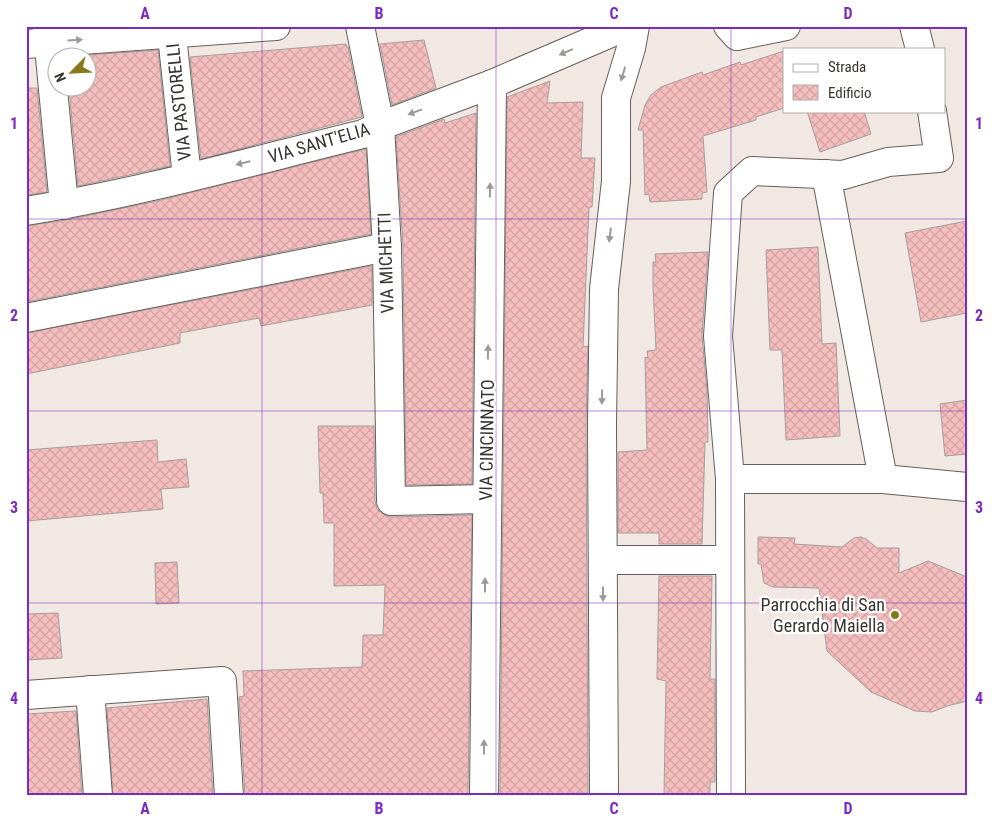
<svg xmlns="http://www.w3.org/2000/svg" width="993" height="822" font-family="'Roboto Condensed',sans-serif">
<style>
.building{fill:url(#building-cross-hatch);stroke:#a79d9c}
.lines{fill:none;stroke-linecap:round;stroke-linejoin:round}
.street-casing{stroke:#675f5b;stroke-width:30}
.street{stroke:#fff;stroke-width:28}
.oneway{fill:#9b9a98}
.grid{fill:none;stroke:#7b2cbf;stroke-width:1;stroke-opacity:0.55}
.poi-dot{fill:#87781c;stroke:#fff;stroke-width:2}
.labels{text-anchor:middle;stroke-width:4.5;stroke-linejoin:round;paint-order:stroke}
.street-label{font-size:18px;fill:#373432;stroke:#fff}
.poi-label{font-size:18px;fill:#373432;stroke:#fff;text-anchor:end}
.neatline{fill:none;stroke:#7b2cbf;stroke-width:2}
.grid-label{font-size:16px;text-anchor:middle;font-weight:bold;fill:#7b2cbf}
</style>
<defs>
<pattern id="building-cross-hatch" width="8" height="8" patternUnits="userSpaceOnUse" patternTransform="scale(1.25)"><rect width="8" height="8" fill="#f5bebd"/><path d="M0 0l8 8M0 8l8-8" fill="none" stroke="#d3a4a3"/></pattern>
</defs>
<rect width="100%" height="100%" fill="#f1e8e3"/>
<g class="building">
<path d="M424,40L436,88L392,105L380,44Z"/>
<path d="M346,44L347,47H348L362,117L201,159L190,57Z"/>
<path d="M158,50L170,166L78,186L69,88H88V55Z"/>
<path d="M784,51V108L756,117V120L703,136L707,192L702,193V199L650,202L649,194L645,195L643,130H638L645,105L651,95L661,87L702,72L703,75L740,62L741,65Z"/>
<path d="M550,81L547,103L583,102L581,158H595L592,207H589L583,347L588,346L586,424L588,793L500,795L507,97Z"/>
<path d="M26,88H37L47,192L26,195Z"/>
<path d="M807,111H864L871,134L820,152Z"/>
<path d="M476,113L472,484L406,485L403,247L396,137L444,119L445,123Z"/>
<path d="M366,149L371,234L26,302V226L66,220L157,201Z"/>
<path d="M967,221V313L921,322L905,233Z"/>
<path d="M818,247L822,344L836,343L840,436L786,440L782,350H770L766,250Z"/>
<path d="M708,252L702,335L707,391L708,442H705L702,544H659V533H618V452L647,450L645,357L648,358L647,351L656,350L653,287V262H656L655,254Z"/>
<path d="M372,266V305L261,326L259,318L180,333V343L26,374V333Z"/>
<path d="M967,400V454L945,456L940,404Z"/>
<path d="M318,426H374L375,501L377,509L383,514L391,517L472,515L468,795L245,796L239,697L244,696L243,671L362,667L363,635H383L385,585L334,586V523H324L323,493H320Z"/>
<path d="M157,440L158,462L186,459L189,487L161,489L163,509L26,521V450Z"/>
<path d="M758,537L795,538L794,544L842,547L854,538L861,537L866,539L877,548H899V573L928,561L967,577V701L947,706L932,712L915,711L871,692L827,651L819,588L773,587L764,583L761,564H758Z"/>
<path d="M177,562L179,603L156,604L155,563Z"/>
<path d="M659,576H712L710,679H715V782H710V796H664L666,681L657,679Z"/>
<path d="M58,613L62,658L26,660V614Z"/>
<path d="M207,699L213,796H113L107,708Z"/>
<path d="M76,711L82,796H26V714Z"/>
</g>
<g class="lines">
<g class="street-casing">
<g id="street">
<path d="M47,26L64,205"/>
<path d="M171,26L187,177"/>
<path d="M360,26L380,126L387,247L391,501L486,499"/>
<path d="M728,26L737,36L786,26"/>
<path d="M914,26L920,49"/>
<path d="M26,44L276,26"/>
<path d="M26,211C140,193 252,161 363,134L380,126L492,84L627,26"/>
<path d="M26,318L387,247"/>
<path d="M730,479H883L826,174"/>
<path d="M883,479L967,487"/>
<path d="M603,560H730"/>
<path d="M90,690L98,796"/>
<path d="M26,695L222,681L229,796"/>
<path d="M484,796L492,84"/>
<path d="M604,796L602,424L604,289L616,181V98L631,48L635,26"/>
<path d="M731,796L730,479L718,336L728,193L752,171L843,175L888,162L939,158L932,111"/>
</g>
</g>
<use href="#street" class="street"/>
</g>
<defs><path id="oneway-solid" d="M-6-.8H1V-3.2L6.5 0L1 3.2V.8H-6Z" transform="scale(1.25)"/></defs>
<g class="oneway">
<use href="#oneway-solid" transform="translate(75 40) rotate(-4)"/>
<use href="#oneway-solid" transform="translate(566 52) rotate(157)"/>
<use href="#oneway-solid" transform="translate(623 74) rotate(107)"/>
<use href="#oneway-solid" transform="translate(415 112) rotate(160)"/>
<use href="#oneway-solid" transform="translate(243 163) rotate(166)"/>
<use href="#oneway-solid" transform="translate(490 190) rotate(-89)"/>
<use href="#oneway-solid" transform="translate(610 235) rotate(97)"/>
<use href="#oneway-solid" transform="translate(488 352) rotate(-89)"/>
<use href="#oneway-solid" transform="translate(602 397) rotate(91)"/>
<use href="#oneway-solid" transform="translate(485 585) rotate(-90)"/>
<use href="#oneway-solid" transform="translate(603 594) rotate(90)"/>
<use href="#oneway-solid" transform="translate(484 747) rotate(-90)"/>
</g>
<path class="grid" d="M262,26V796M496,26V796M731,26V796M26,219H967M26,411H967M26,603H967"/>
<circle class="poi-dot" cx="895" cy="615" r="5"/>
<g class="labels">
<g class="street-label">
<text transform="translate(179 102) rotate(-96)" y="6">VIA PASTORELLI</text>
<text transform="translate(319 143) rotate(-16)" y="6">VIA SANT'ELIA</text>
<text transform="translate(386 263) rotate(-92)" y="6">VIA MICHETTI</text>
<text transform="translate(487 440) rotate(-89)" y="6">VIA CINCINNATO</text>
</g>
<g class="poi-label">
<text x="885" y="611">Parrocchia di San<tspan x="885" dy="21">Gerardo Maiella</tspan></text>
</g>
</g>
<rect width="993" height="822" fill="none" stroke="#ffffff" stroke-width="55"/>
<rect x="783" y="48" width="162" height="65" fill="#ffffff" stroke="#afaead"/>
<rect x="793" y="64" width="25" height="8" fill="#ffffff" stroke="#afaead"/>
<text x="828" y="72" font-size="15" fill="#373432">Strada</text>
<rect x="793" y="85" width="25" height="15" fill="url(#building-cross-hatch)" stroke="#afaead"/>
<text x="828" y="98" font-size="15" fill="#373432">Edificio</text>
<g transform="translate(72 72) rotate(246)"><circle r="24" fill="#ffffff" stroke="#afaead"/>
<path d="M0-4L9 19L0 12L-9 19Z" fill="#87781c"/>
<text y="-8" font-size="14" font-weight="bold" text-anchor="middle" fill="#373432">N</text>
</g>
<rect x="28" y="28" width="938" height="766" class="neatline"/>
<g class="grid-label">
<text x="145" y="19">A</text>
<text x="379" y="19">B</text>
<text x="614" y="19">C</text>
<text x="848" y="19">D</text>
<text x="14" y="129">1</text>
<text x="979" y="129">1</text>
<text x="14" y="321">2</text>
<text x="979" y="321">2</text>
<text x="14" y="513">3</text>
<text x="979" y="513">3</text>
<text x="14" y="704">4</text>
<text x="979" y="704">4</text>
<text x="145" y="814">A</text>
<text x="379" y="814">B</text>
<text x="614" y="814">C</text>
<text x="848" y="814">D</text>
</g>
</svg>
